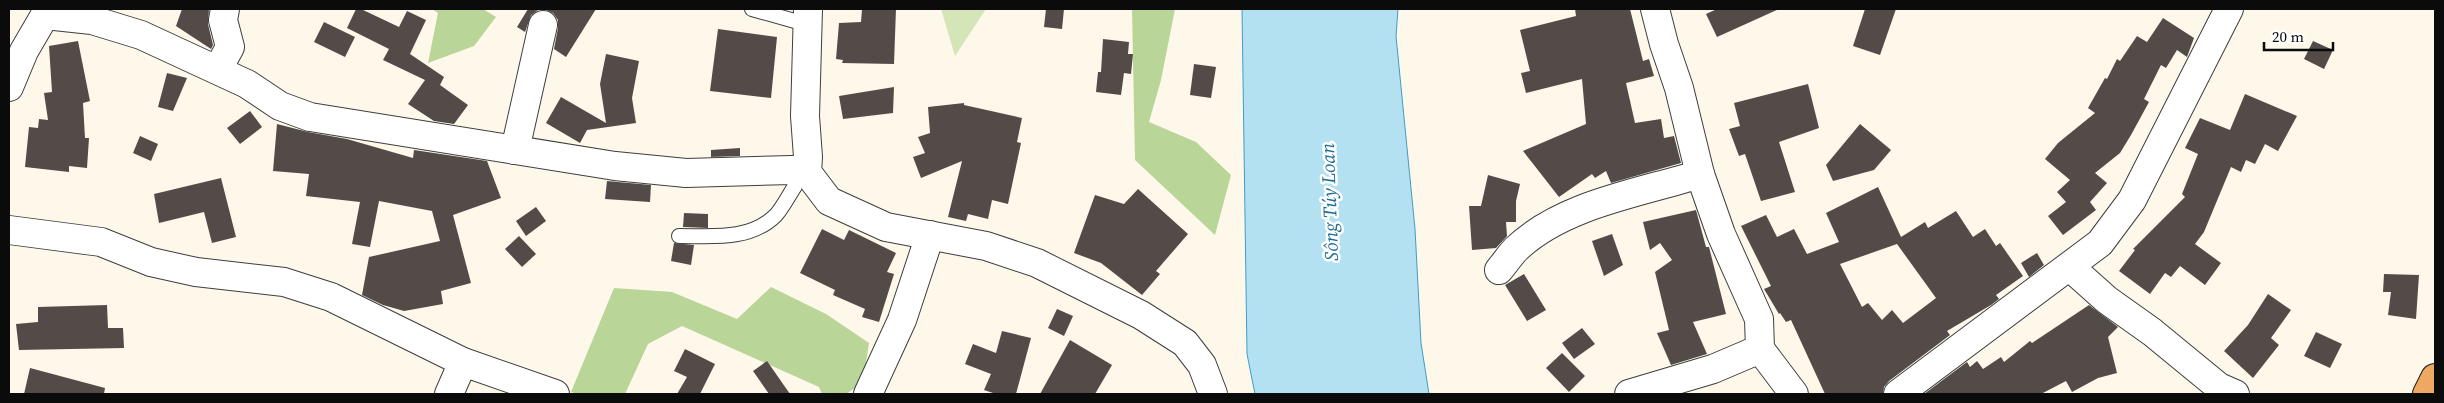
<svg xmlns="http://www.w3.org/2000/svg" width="2444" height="403" font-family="'Source Serif 4',serif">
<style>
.green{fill:#d4e5b7}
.forest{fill:#bad598}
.water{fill:#b3e1f2;stroke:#3f9dc4}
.building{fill:#534b48;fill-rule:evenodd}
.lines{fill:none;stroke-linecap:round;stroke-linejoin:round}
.service-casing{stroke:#3e3e3e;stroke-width:16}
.minor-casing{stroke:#3e3e3e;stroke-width:30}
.trunk-casing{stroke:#1c1c1c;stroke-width:30}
.service{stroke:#fff;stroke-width:14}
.minor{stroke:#fff;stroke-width:28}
.trunk{stroke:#eda862;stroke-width:28}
.labels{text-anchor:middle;stroke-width:5;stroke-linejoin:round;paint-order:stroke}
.water-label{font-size:19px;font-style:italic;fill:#1e6d94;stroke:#fff}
</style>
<rect width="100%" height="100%" fill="#fef8eb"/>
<path class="green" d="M941,9H986L955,56Z"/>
<g class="forest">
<path d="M432,9H483L496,17L474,46L428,63L438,13Z"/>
<path d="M1132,9H1175L1161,80L1149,122L1196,142L1231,175L1215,235L1135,160Z"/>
<path d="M771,287L826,314L869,343L863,383L846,394H822L819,387L682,326L648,344L625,394H577L571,392L614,288L672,292L737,319Z"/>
</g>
<path class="water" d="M1242,9H1398L1396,36L1415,229L1421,343L1429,394H1255L1247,354Z"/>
<g class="building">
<path d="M182,9H209L208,24L213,45L211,49L176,26Z"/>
<path d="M356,9H361L399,27L407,11L426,20L410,54L444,77L440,85L468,105L454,124L434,121L408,104L425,80L383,60L389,49L347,28Z"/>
<path d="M528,9H596L566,57L554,49L558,28V20L553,13L546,10H538L531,15L525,32L517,27Z"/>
<path d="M862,9H896L894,64L842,63L843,60L836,59L839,23L861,22Z"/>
<path d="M1046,9H1064L1062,29L1044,27Z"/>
<path d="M1575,9H1630L1643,61L1649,59L1654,76L1626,83L1635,123L1661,119L1664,138L1674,136L1681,163L1611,183L1606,171L1595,178L1592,174L1559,197L1523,151L1586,124L1582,79L1526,93L1521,73L1530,71L1520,30L1576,16Z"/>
<path d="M1717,9H1779L1717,37L1706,14Z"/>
<path d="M1865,9H1896L1880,55L1853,46Z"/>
<path d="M2163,18L2194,38L2187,57L2177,50L2166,68L2161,65L2144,99L2149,102L2131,135L2120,153L2095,173L2107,183L2090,202L2096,210L2063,235L2048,216L2066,202L2057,192L2070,180L2045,159L2058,143L2095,113L2088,108L2105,78L2107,79L2117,59L2120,61L2137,36L2147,42Z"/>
<path d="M324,22L355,37L345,57L314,42Z"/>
<path d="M718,29L777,37L771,98L710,91Z"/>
<path d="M1103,39L1129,42L1128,54H1133L1131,74L1124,73L1121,95L1096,92L1098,72H1101Z"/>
<path d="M78,41L90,101L83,103L85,138H89L87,168L69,166V172L25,167L29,127L38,128L39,119L48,120L44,93L52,92L49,46Z"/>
<path d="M2313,41L2333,50L2324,69L2304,59Z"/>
<path d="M606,54L639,61L632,98L636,123L587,130L580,143L546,123L561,97L606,123L600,84Z"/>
<path d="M1194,64L1216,67L1211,98L1190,95Z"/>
<path d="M167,73L187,78L173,111L158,107Z"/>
<path d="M1808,84L1819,128L1779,142L1795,192L1761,201L1745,154L1739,156L1729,129L1740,126L1734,103Z"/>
<path d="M894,87L893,113L843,119L839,96Z"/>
<path d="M2245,94L2297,116L2278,151L2265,144L2255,164L2246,160L2241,172L2231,167L2204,232L2195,244L2221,263L2205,285L2180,266L2171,277L2165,273L2150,294L2119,271L2135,250L2133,249L2185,197L2182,194L2198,154L2185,148L2200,118L2230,130Z"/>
<path d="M964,103V105L1022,118L1017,142L1021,143L1008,204L992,200L988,219L968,214L966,221L948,217L962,161L921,178L913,157L925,153L918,137L930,133L928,107Z"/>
<path d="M250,111L262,127L240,144L227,128Z"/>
<path d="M277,124L308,132L347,139L413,158L414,150L487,161L501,198L453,215L471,283L441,291L443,304L404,311L383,305L362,295L369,257L440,241L432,211L379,201L370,247L352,244L360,202L306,196L309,174L273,171Z"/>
<path d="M1860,124L1891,150L1874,170L1833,181L1826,165Z"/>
<path d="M140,136L158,144L151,161L133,153Z"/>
<path d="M740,148V156L711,157V150Z"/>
<path d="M1488,175L1520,184L1516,201V222H1506L1507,236L1496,248L1472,250L1469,206H1481Z"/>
<path d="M221,178L236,237L212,243L204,212L159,223L154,194Z"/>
<path d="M607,181L651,185L650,202L605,199Z"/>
<path d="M1878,187L1901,237L1925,222L1928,228L1956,211L1973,237L1985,229L1996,246L2000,243L2023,276L1996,295L1999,299L1991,305L1947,331L1950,335L1889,381L1884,387L1883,394H1825L1791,320L1786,322L1780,313L1779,314L1764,289L1771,286L1741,226L1766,215L1777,237L1794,229L1807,254L1839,242L1826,213ZM1897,244L1936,298L1903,323L1892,310L1882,320L1868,303L1862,307L1840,264Z"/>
<path d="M1138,189L1188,234L1156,271L1160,274L1142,295L1101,263L1074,253L1095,195L1124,204Z"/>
<path d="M536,207L546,221L526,236L516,221Z"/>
<path d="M1696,210L1706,247H1709L1726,314L1693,322L1707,354L1671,365L1657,333L1669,330L1655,272L1672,260L1660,243L1650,250L1643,222Z"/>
<path d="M684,213L708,214V228L683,227Z"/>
<path d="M822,229L844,240L849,230L896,253L887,272L894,274L879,322L862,317L865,309L833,295L835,290L800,273Z"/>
<path d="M1612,234L1623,265L1604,276L1592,241Z"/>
<path d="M519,236L536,254L522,267L505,249Z"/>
<path d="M674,243L694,245L691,265L671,261Z"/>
<path d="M2037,253L2044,265L2029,277L2021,263Z"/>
<path d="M1524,274L1546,310L1527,321L1505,285Z"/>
<path d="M2384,274L2419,275L2416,319L2388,315L2391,292H2383Z"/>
<path d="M2268,294L2291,310L2271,338L2279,345L2253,378L2224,351L2248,325Z"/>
<path d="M107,305L108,328H123L124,348L19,350L16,324L38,322V307Z"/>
<path d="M2089,305L2118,327L2108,337L2117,373L2098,378L2072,392L2066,381L2041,394H1924L1967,362L1970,367L1977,361L1983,369L2001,357L2004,362L2030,341L2032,343Z"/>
<path d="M1057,309L1073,316L1064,336L1048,328Z"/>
<path d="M1582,328L1595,344L1574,359L1562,343Z"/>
<path d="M1002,331L1031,338L1016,394H996L984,390L991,374L965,364L973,344L996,353Z"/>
<path d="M2316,332L2342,344L2330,368L2304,356Z"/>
<path d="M1070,340L1112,365L1095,394H1040Z"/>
<path d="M685,349L715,364L700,394H677L687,377L674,371Z"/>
<path d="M1562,353L1585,376L1569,392L1546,368Z"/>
<path d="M767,361L790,394H769L753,371Z"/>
<path d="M30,368L105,388L104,394H24Z"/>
</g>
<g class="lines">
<g class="service-casing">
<g id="service">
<path d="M752,9L809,25"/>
<path d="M679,236C712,236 750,241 776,215C783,207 789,195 795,186L792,170"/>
</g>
</g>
<g class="minor-casing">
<g id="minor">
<path d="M808,9L805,116L808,157L807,172L829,201L886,227L986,246L1037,263L1141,315L1185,343L1202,365L1213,394"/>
<path d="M1655,9L1664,44L1679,88L1700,174L1721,234L1759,319L1760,349L1794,394"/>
<path d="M45,15L92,20L141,35L247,84L280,106L310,117L615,166L686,173L792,170L807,172"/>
<path d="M218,69L230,47L223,20L225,9"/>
<path d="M9,87L24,51L45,15"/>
<path d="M515,150L543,25"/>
<path d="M9,230L101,242L151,262L196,272L284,282L331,297L463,362L555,394"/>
<path d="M2070,267L2107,300L2152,332L2219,387L2235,394"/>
<path d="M1499,270C1505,263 1510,255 1516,249C1563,204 1640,193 1700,174"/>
<path d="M449,394L463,362"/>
<path d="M868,394L902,320L930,235"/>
<path d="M1629,394L1713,369L1760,349"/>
<path d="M1898,394L2100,243L2132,200L2229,9"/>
</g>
</g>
<g class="trunk-casing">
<path id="trunk" d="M2427,394L2435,378"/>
</g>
<use href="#service" class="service"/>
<use href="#minor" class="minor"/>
<use href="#trunk" class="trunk"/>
</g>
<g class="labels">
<g class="water-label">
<text transform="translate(1329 202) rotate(-92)" y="7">Sông Túy Loan</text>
</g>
</g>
<rect width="2444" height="403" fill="none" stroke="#0b0b0b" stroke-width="20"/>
<path d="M2264 42v8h69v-8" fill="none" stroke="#0b0b0b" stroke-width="2.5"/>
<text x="2272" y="42" font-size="15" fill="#0b0b0b" stroke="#ffffff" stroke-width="4" paint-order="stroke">20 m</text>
</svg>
